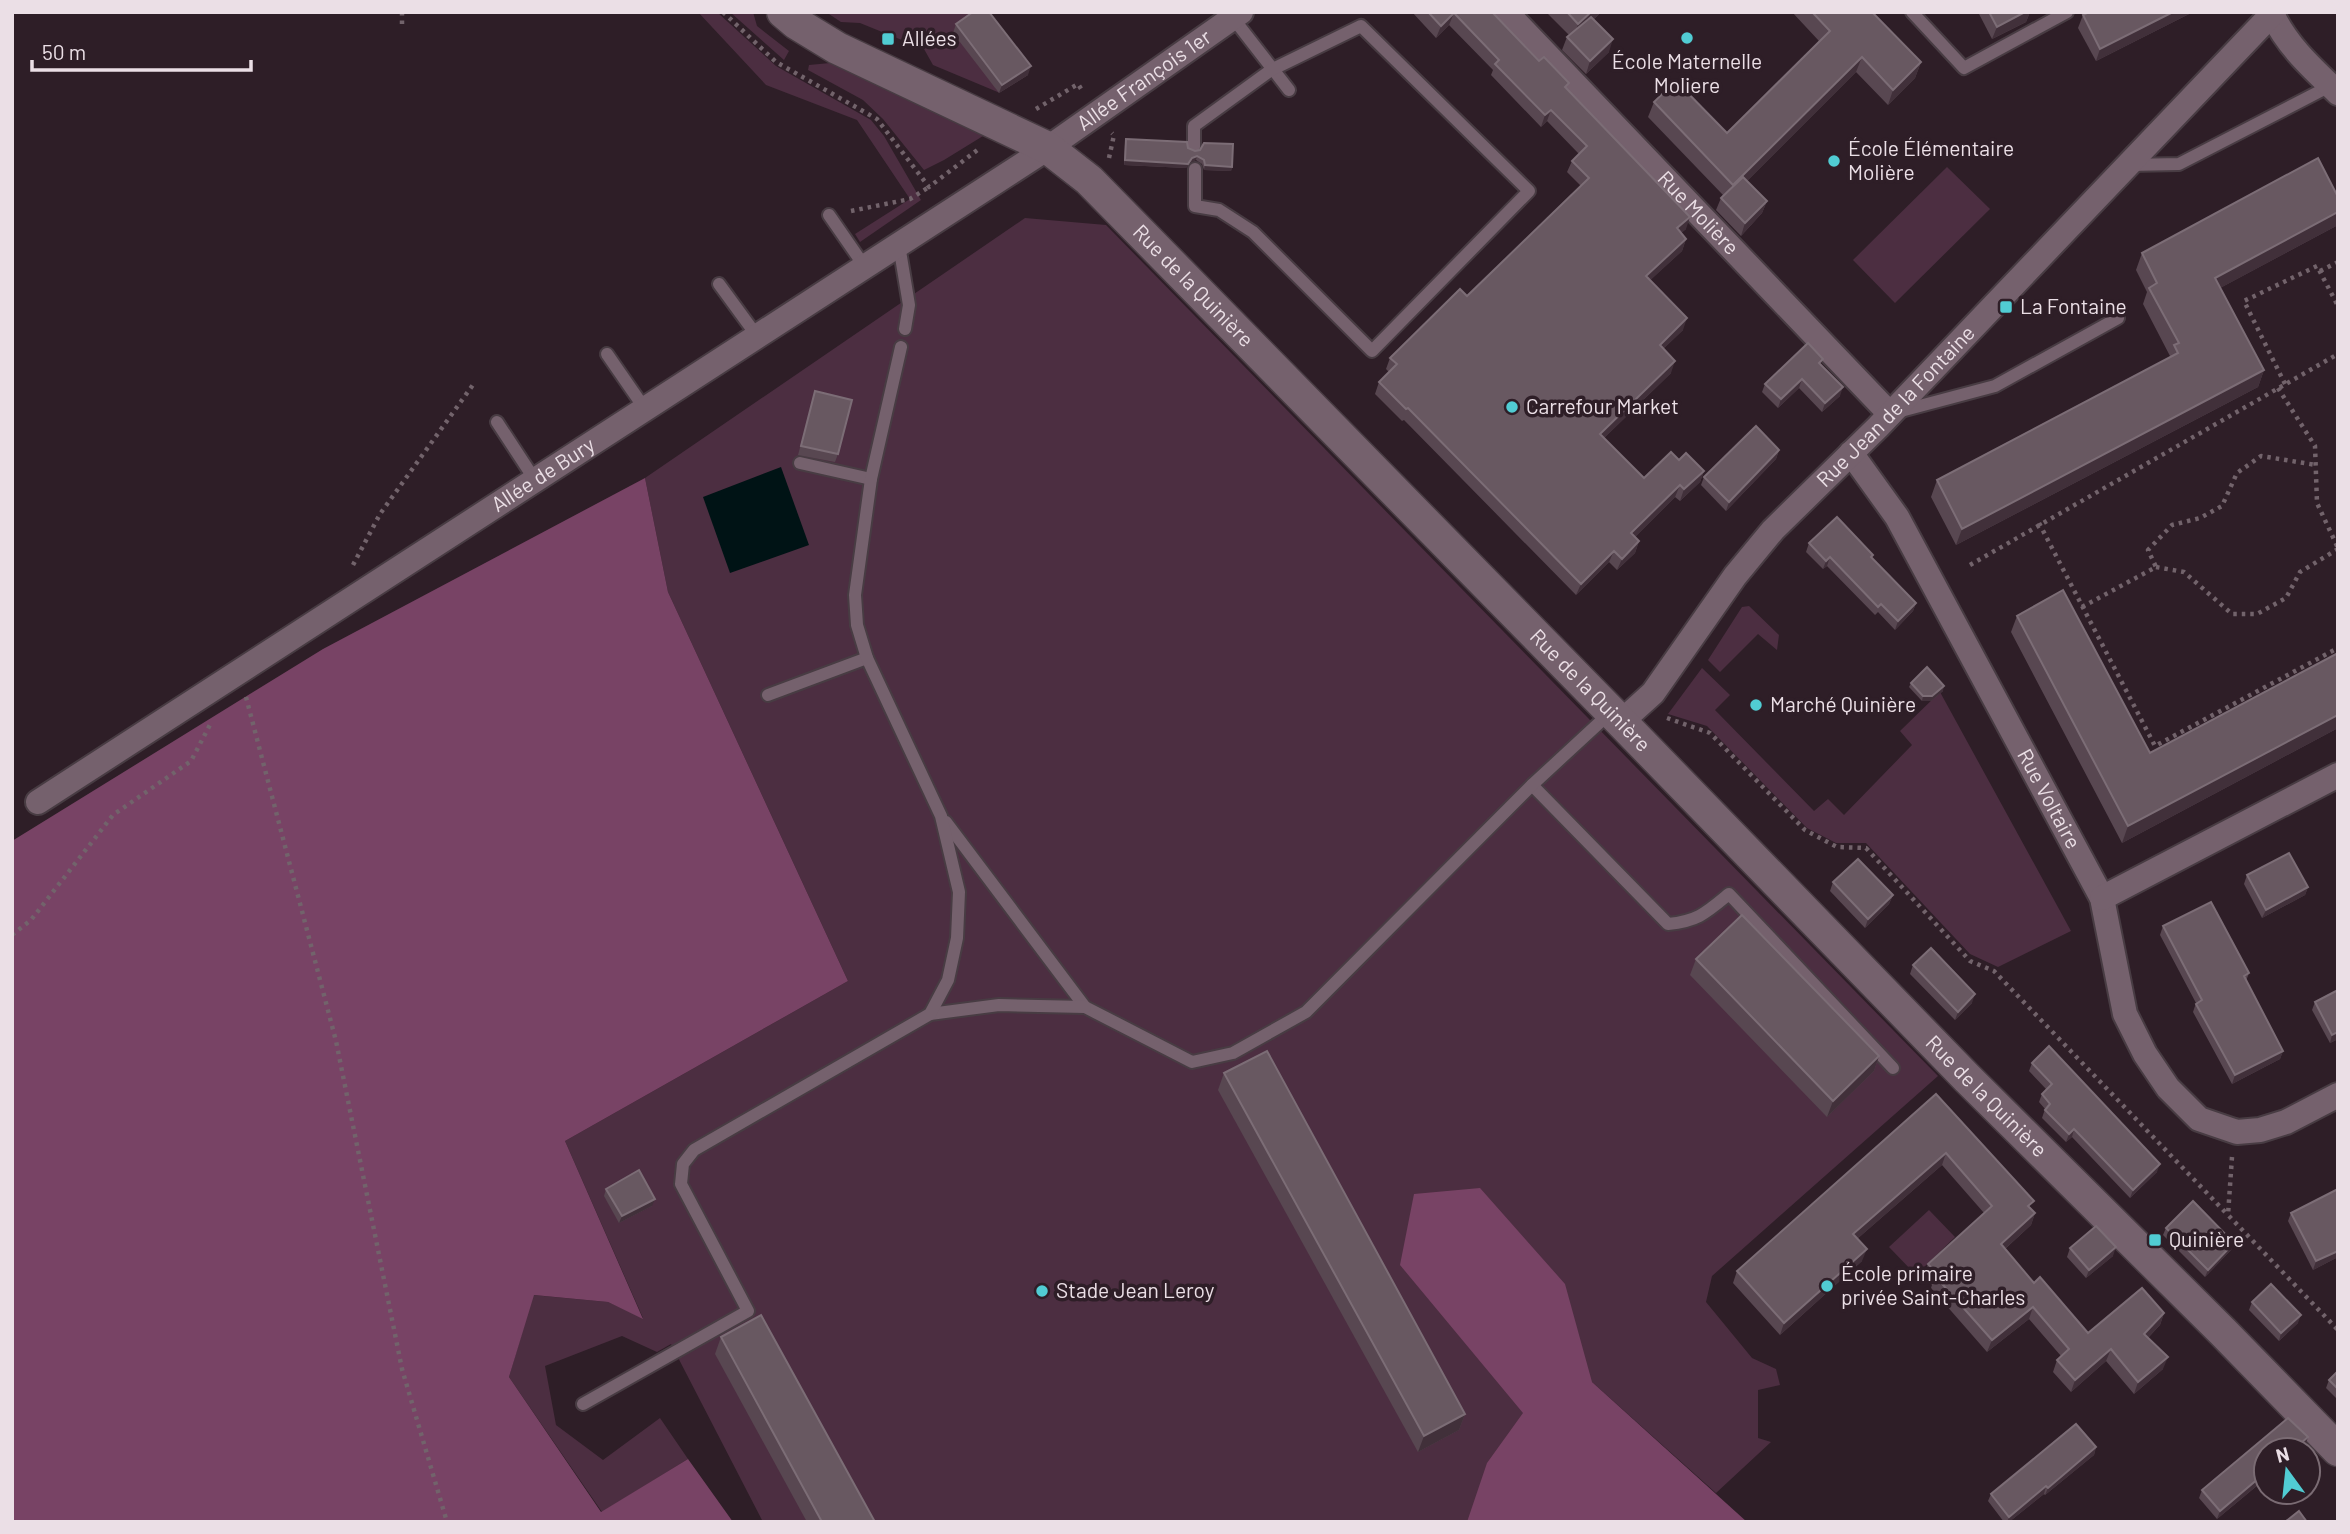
<svg xmlns="http://www.w3.org/2000/svg" width="2350" height="1534" font-family="Barlow,sans-serif">
<style>
.green{fill:#4c2e41}
.forest{fill:#784365}
.water{fill:#001315}
.lines{fill:none;stroke-linecap:round;stroke-linejoin:round}
.service-casing{stroke:#483c43;stroke-width:16}
.minor-casing{stroke:#483c43;stroke-width:28}
.tertiary-casing{stroke:#483c43;stroke-width:35}
.path{stroke:#72636b;stroke-width:4.5;stroke-dasharray:3.5 5;stroke-linecap:butt}
.service{stroke:#75616d;stroke-width:12}
.minor{stroke:#75616d;stroke-width:24}
.tertiary{stroke:#75616d;stroke-width:32}
.wall{fill:#584751}
.shaded-wall{fill:#41303a}
.building{fill:#685861;stroke:#7c6d76;stroke-width:2}
.poi-dot{fill:#51ccd3;stroke:#2e1e27;stroke-width:2.5}
.labels{text-anchor:middle;stroke-width:7;stroke-linejoin:round;paint-order:stroke}
.poi-label{font-size:21px;fill:#ebdfe6;stroke:#2e1e27;text-anchor:start}
.street-label{font-size:21px;fill:#ebdfe6;stroke:#2e1e27}
</style>
<rect width="100%" height="100%" fill="#2e1e27"/>
<g class="green">
<path d="M698,12H717L776,66L871,120L884,136L921,200L860,242L855,234L910,199L857,120L766,85Z"/>
<path d="M730,12H753L757,26L789,51L784,60Z"/>
<path d="M826,12H982L996,89L1000,93L933,65L924,49L860,23L841,22Z"/>
<path d="M830,63C876,81 948,102 983,136L944,160L924,170L883,119L863,100L808,70L809,65Z"/>
<path d="M1947,167L1990,209L1895,303L1853,260Z"/>
<path d="M1025,218L1106,225L1938,1076L1712,1276L1706,1302L1752,1358L1776,1369L1780,1385L1758,1390V1438L1771,1442L1716,1493L1592,1382L1467,1522H763L671,1344L657,1352L622,1336L545,1366L556,1425L603,1460L660,1418L688,1459L602,1512L509,1377L533,1295L608,1302L643,1318L565,1141L848,981L668,592L645,478Z"/>
<path d="M1749,606L1779,635L1777,650L1758,634L1720,672L1708,660L1742,607Z"/>
<path d="M1702,668L1730,695L1715,710L1814,811L1828,799L1844,815L1912,745L1900,731L1940,692L2071,931L1998,967L1970,954L1866,843H1836L1807,828L1707,726L1668,714Z"/>
<path d="M1929,1210L1955,1237L1916,1275L1889,1247Z"/>
</g>
<g class="forest">
<path d="M645,478L668,592L848,981L565,1141L643,1319L608,1302L534,1295L509,1377L601,1512L688,1459L733,1522H12V841L323,649Z"/>
<path d="M1480,1188L1565,1284L1592,1382L1747,1522H1467L1487,1463L1523,1413L1400,1265L1414,1194Z"/>
</g>
<path class="water" d="M781,467L809,545L730,573L703,497Z"/>
<g class="lines">
<g class="service-casing">
<g id="service">
<path d="M1912,12L1964,68L2067,12"/>
<path d="M1233,18L1289,90"/>
<path d="M1194,147V126L1271,70L1361,26L1529,191L1372,351L1253,232L1219,210L1195,206V169"/>
<path d="M2128,165L2179,164L2330,86"/>
<path d="M829,215L865,267"/>
<path d="M899,245L909,305L905,329"/>
<path d="M719,284L757,336"/>
<path d="M607,354L645,409"/>
<path d="M1897,412L1995,386L2118,318"/>
<path d="M497,422L535,480"/>
<path d="M800,463L871,479"/>
<path d="M768,695L867,658"/>
<path d="M1532,785L1668,924C1698,921 1706,913 1729,894L1893,1068"/>
<path d="M946,822L1085,1007L1192,1062L1233,1053L1306,1012L1532,785L1611,712"/>
<path d="M930,1014L999,1005L1085,1007"/>
<path d="M583,1404L748,1311L681,1184L683,1164L694,1150L930,1014L948,980L957,938L959,892L941,816L867,658L857,625L855,595L871,479L901,347"/>
</g>
</g>
<g class="minor-casing">
<g id="minor">
<path id="s1" d="M1506,12L1890,414"/>
<path d="M2272,14C2288,47 2312,68 2338,93"/>
<path id="s2" d="M1851,453L1897,517L2102,898L2125,1014L2145,1054L2168,1088L2199,1119L2237,1132L2260,1130L2286,1122L2338,1095"/>
<path id="s3" d="M1621,722L1653,693L1735,576L1773,530L1878,427L2274,12"/>
<path id="s4" d="M38,802L1048,148L1241,12"/>
<path d="M2102,898L2338,775"/>
</g>
</g>
<g class="tertiary-casing">
<g id="tertiary">
<path id="s5" d="M783,12L796,23L837,48L1048,148L1089,180L1621,722L1967,1078L2223,1332L2338,1450"/>
</g>
</g>
<g class="path">
<path d="M402,12V25"/>
<path d="M723,12L776,62L877,119L929,187L980,148"/>
<path d="M1036,109L1078,84L1083,92"/>
<path d="M1109,158L1114,135L1112,133"/>
<path d="M851,211L910,199L929,187"/>
<path d="M2320,271L2338,262"/>
<path d="M2285,384L2244,301L2317,266L2338,306"/>
<path d="M2278,388L2315,446L2317,503L2338,548"/>
<path d="M2039,523L2155,746L2338,648"/>
<path d="M353,565L380,514L475,382"/>
<path d="M1970,565L2338,354"/>
<path d="M2156,567L2184,572L2232,614H2257L2286,598L2300,572L2338,549"/>
<path d="M2082,607L2156,567L2148,550L2172,525L2200,518L2222,506L2237,473L2261,456L2316,465"/>
<path d="M246,697L336,1041L402,1369L447,1522"/>
<path d="M1667,718L1710,733L1805,830L1837,847L1866,848L1970,961L1994,971L2228,1215"/>
<path d="M12,935L31,920L113,815L191,761L212,721"/>
<path d="M2232,1157L2228,1215L2338,1330"/>
</g>
<use href="#service" class="service"/>
<use href="#minor" class="minor"/>
<use href="#tertiary" class="tertiary"/>
</g>
<g class="wall">
<path d="M1412,12H1492L1567,89L1686,229L1681,233L1686,239L1682,251L1650,280L1683,330L1663,349L1671,373L1604,438L1644,478L1679,460L1704,471L1700,482L1680,501L1675,497L1635,537L1639,541L1635,553L1617,570L1609,562L1576,595L1404,420L1402,421L1375,394L1379,382L1389,372L1386,369L1390,358L1467,296L1581,186L1567,172L1572,161L1579,154L1547,121L1541,127L1491,75L1493,70L1449,25L1436,38Z"/>
<path d="M1546,12H1601L1594,19L1609,52L1586,74L1562,50L1567,37L1569,35Z"/>
<path d="M1792,12H1872L1921,62L1915,78L1888,105L1856,72L1747,181L1767,201L1762,213L1741,236L1716,210L1721,198L1723,195L1648,117L1654,102L1727,133L1819,41Z"/>
<path d="M1978,12H2030L2026,22L1992,39Z"/>
<path d="M2193,12L2096,61L2078,28L2083,15Z"/>
<path d="M956,24L1028,75L999,93L953,33Z"/>
<path d="M1126,139L1188,148L1232,167L1231,171L1204,170L1202,164L1196,160L1190,162L1186,168L1124,165L1125,143Z"/>
<path d="M2338,197V225L2220,288L2264,370L2258,387L1956,545L1931,497L1937,480L2170,358V356L2143,304L2147,292L2136,270L2142,253Z"/>
<path d="M1821,364L1840,396L1822,412L1799,388L1778,408L1762,392L1765,384Z"/>
<path d="M815,391L838,454L835,462L798,455Z"/>
<path d="M1779,450L1776,459L1726,511L1701,485L1704,477Z"/>
<path d="M1809,543L1872,558L1916,603L1913,611L1895,630L1878,612L1875,615L1827,566L1823,569L1806,552Z"/>
<path d="M2017,616L2150,753L2338,653V728L2122,843L2011,632Z"/>
<path d="M1911,683L1943,691L1931,701H1922L1909,687Z"/>
<path d="M2247,875L2308,887L2305,895L2262,918L2244,884Z"/>
<path d="M1833,882L1893,895L1889,904L1865,928L1830,891Z"/>
<path d="M2163,926L2249,973L2246,981L2283,1051L2280,1059L2232,1084L2193,1012L2196,1003L2160,935Z"/>
<path d="M1696,959L1879,1056L1874,1071L1827,1117L1690,975Z"/>
<path d="M1913,965L1972,1003L1955,1020L1910,974Z"/>
<path d="M2315,1002L2338,1039L2330,1043L2312,1010Z"/>
<path d="M2032,1063L2157,1172L2130,1198L2072,1137L2066,1142L2042,1118L2045,1109L2039,1102L2042,1094L2046,1089L2029,1071Z"/>
<path d="M1224,1073L1465,1414L1459,1430L1418,1452L1218,1090Z"/>
<path d="M1936,1094L2035,1213L2031,1225L2005,1249L2034,1283L2088,1333L2164,1313L2160,1325L2148,1338L2163,1369L2134,1394L2106,1361L2071,1392L2053,1372L2057,1360L2061,1356L2029,1319L1987,1352L1931,1288L1932,1285L1924,1276L1928,1264L1984,1213L1942,1165L1857,1239L1862,1261L1780,1335L1733,1283L1737,1271Z"/>
<path d="M606,1189L652,1206L619,1223L604,1196Z"/>
<path d="M2338,1189V1257L2313,1270L2288,1221L2291,1213Z"/>
<path d="M2166,1228L2234,1243L2231,1250L2205,1277L2163,1235Z"/>
<path d="M2070,1248L2113,1256L2086,1278L2067,1257Z"/>
<path d="M2252,1302L2298,1323L2279,1341L2249,1310Z"/>
<path d="M721,1337L875,1522H807L715,1354Z"/>
<path d="M2338,1371V1400L2326,1388L2329,1380Z"/>
<path d="M2308,1437L2305,1446L2217,1519L2199,1498L2202,1490Z"/>
<path d="M2096,1447L2094,1455L2045,1495L2044,1494L2009,1522H2004L1988,1501L1991,1494Z"/>
</g>
<g class="shaded-wall">
<path d="M1591,12H1601L1573,40L1578,24Z"/>
<path d="M2025,12H2030L2026,22L1992,39L1997,27Z"/>
<path d="M2173,12H2193L2096,61L2100,49Z"/>
<path d="M1454,13L1449,25L1436,38L1441,26Z"/>
<path d="M1613,39L1609,52L1586,74L1590,61Z"/>
<path d="M1862,57L1856,72L1728,200L1733,185Z"/>
<path d="M1921,62L1915,78L1888,105L1893,90Z"/>
<path d="M1031,66L1028,75L999,93L1002,85Z"/>
<path d="M1551,110L1547,121L1541,127L1545,115Z"/>
<path d="M1197,156L1196,160L1190,162L1186,168L1124,165L1125,160L1192,158Z"/>
<path d="M1205,165L1232,167L1231,171L1204,170Z"/>
<path d="M1767,201L1762,213L1741,236L1745,223Z"/>
<path d="M2338,212V225L2209,294L2215,278Z"/>
<path d="M1690,217L1686,229L1673,240L1677,228Z"/>
<path d="M1686,239L1682,251L1642,288L1646,276Z"/>
<path d="M1687,318L1683,330L1655,357L1660,345Z"/>
<path d="M1675,361L1671,373L1596,446L1600,434Z"/>
<path d="M2264,370L2258,387L1956,545L1962,529Z"/>
<path d="M1802,379L1799,388L1778,408L1781,399Z"/>
<path d="M1843,387L1840,396L1822,412L1825,403Z"/>
<path d="M1779,450L1776,459L1726,511L1729,502Z"/>
<path d="M1704,471L1700,482L1680,501L1684,489Z"/>
<path d="M1680,485L1675,497L1627,545L1631,533Z"/>
<path d="M1639,541L1635,553L1617,570L1622,559Z"/>
<path d="M1614,551L1609,562L1576,595L1581,584Z"/>
<path d="M1830,557L1827,566L1823,569L1826,561Z"/>
<path d="M1916,603L1913,611L1895,630L1898,621Z"/>
<path d="M1944,686L1943,691L1931,701H1922L1923,696Z"/>
<path d="M2338,715V728L2122,843L2128,826Z"/>
<path d="M2308,887L2305,895L2262,918L2266,910Z"/>
<path d="M1893,895L1889,904L1865,928L1868,919Z"/>
<path d="M1975,994L1972,1003L1955,1020L1958,1012Z"/>
<path d="M2338,1032V1039L2330,1043L2332,1035Z"/>
<path d="M2283,1051L2280,1059L2232,1084L2235,1075Z"/>
<path d="M1879,1056L1874,1071L1827,1117L1833,1101Z"/>
<path d="M2074,1129L2072,1137L2066,1142L2069,1134Z"/>
<path d="M1946,1153L1942,1165L1849,1246L1853,1234Z"/>
<path d="M2160,1164L2157,1172L2130,1198L2133,1190Z"/>
<path d="M655,1199L652,1206L619,1223L622,1216Z"/>
<path d="M2035,1213L2031,1225L1997,1256L2001,1244Z"/>
<path d="M2234,1243L2231,1250L2205,1277L2208,1270Z"/>
<path d="M2116,1247L2113,1256L2086,1278L2089,1270Z"/>
<path d="M1867,1249L1862,1261L1780,1335L1784,1323Z"/>
<path d="M2338,1251V1257L2313,1270L2316,1261Z"/>
<path d="M2033,1307L2029,1319L1987,1352L1992,1340Z"/>
<path d="M2164,1313L2160,1325L2140,1346L2144,1334Z"/>
<path d="M2301,1315L2298,1323L2279,1341L2281,1333Z"/>
<path d="M2111,1349L2106,1361L2071,1392L2075,1380Z"/>
<path d="M2168,1357L2163,1369L2134,1394L2138,1382Z"/>
<path d="M1465,1414L1459,1430L1418,1452L1424,1436Z"/>
<path d="M2308,1437L2305,1446L2300,1450H2293Z"/>
<path d="M2096,1447L2094,1455L2045,1495L2048,1488Z"/>
<path d="M2266,1472V1478L2217,1519L2220,1511Z"/>
<path d="M2046,1486L2044,1494L2009,1522H2007L2009,1517Z"/>
</g>
<g class="building">
<path d="M973,12H989L1031,66L1002,85L956,24Z"/>
<path d="M1428,12H1492L1539,61L1544,57L1569,83L1565,87L1690,217L1677,228L1686,239L1646,276L1687,318L1660,345L1675,361L1600,434L1644,478L1671,452L1679,460L1686,453L1704,471L1684,489L1680,485L1631,533L1639,541L1622,559L1614,551L1581,584L1408,408L1406,409L1379,382L1397,364L1390,358L1460,289L1467,296L1589,178L1572,161L1587,146L1551,110L1545,115L1495,64L1499,60L1454,13L1441,26Z"/>
<path d="M1567,12H1591L1578,24Z"/>
<path d="M1812,12H1872L1921,62L1893,90L1862,57L1733,185L1654,102L1676,81L1727,133L1830,31Z"/>
<path d="M1989,12H2025L1997,27Z"/>
<path d="M2089,12H2173L2100,49L2083,15Z"/>
<path d="M1591,17L1613,39L1590,61L1567,37Z"/>
<path d="M1126,139L1187,142L1188,148L1195,151L1200,150L1204,143L1233,144L1232,167L1205,165L1204,160L1197,156L1192,158L1188,164L1125,160Z"/>
<path d="M2318,158L2338,197V212L2215,278L2264,370L1962,529L1937,480L2178,353L2174,345L2179,343L2149,288L2157,283L2142,253Z"/>
<path d="M1743,177L1767,201L1745,223L1721,198Z"/>
<path d="M1808,343L1823,359L1819,363L1843,387L1825,403L1802,379L1781,399L1765,384Z"/>
<path d="M815,391L852,400L838,454L801,446Z"/>
<path d="M1756,426L1779,450L1729,502L1704,477Z"/>
<path d="M1837,517L1873,555L1871,557L1916,603L1898,621L1881,604L1878,607L1830,557L1826,561L1809,543Z"/>
<path d="M2063,590L2150,753L2338,653V715L2128,826L2017,616Z"/>
<path d="M1927,667L1944,686L1932,696H1923L1911,683Z"/>
<path d="M2289,853L2308,887L2266,910L2247,875Z"/>
<path d="M1858,859L1893,895L1868,919L1833,882Z"/>
<path d="M2211,902L2249,973L2244,976L2283,1051L2235,1075L2196,1004L2202,1000L2163,926Z"/>
<path d="M1742,915L1879,1056L1833,1101L1696,959Z"/>
<path d="M1931,948L1975,994L1958,1012L1913,965Z"/>
<path d="M2338,990V1032L2332,1035L2315,1002Z"/>
<path d="M2049,1046L2160,1164L2133,1190L2074,1129L2069,1134L2045,1110L2050,1104L2042,1094L2052,1084L2032,1063Z"/>
<path d="M1267,1051L1465,1414L1424,1436L1224,1073Z"/>
<path d="M1936,1094L2034,1201L2028,1206L2035,1213L2001,1244L2034,1283L2040,1277L2088,1333L2142,1288L2164,1313L2144,1334L2168,1357L2138,1382L2111,1349L2075,1380L2057,1360L2069,1349L2033,1307L1992,1340L1935,1276L1937,1274L1928,1264L1992,1206L1946,1153L1853,1234L1867,1249L1784,1323L1737,1271Z"/>
<path d="M639,1170L655,1199L622,1216L606,1189Z"/>
<path d="M2338,1189V1251L2316,1261L2291,1213Z"/>
<path d="M2193,1201L2234,1243L2208,1270L2166,1228Z"/>
<path d="M2096,1226L2116,1247L2089,1270L2070,1248Z"/>
<path d="M2271,1284L2301,1315L2281,1333L2252,1302Z"/>
<path d="M761,1315L875,1522H822L721,1337Z"/>
<path d="M2338,1371V1389L2329,1380Z"/>
<path d="M2288,1418L2308,1437L2293,1450H2266V1472L2220,1511L2202,1490Z"/>
<path d="M2076,1424L2096,1447L2048,1488L2046,1486L2009,1517L1991,1494Z"/>
<path d="M2299,1511L2307,1522H2285Z"/>
</g>
<g class="poi-dot">
<circle cx="1687" cy="38" r="7"/>
<rect x="881" y="32" width="14" height="14" rx="3.5"/>
<circle cx="1834" cy="161" r="7"/>
<rect x="1999" y="300" width="14" height="14" rx="3.5"/>
<circle cx="1512" cy="407" r="7"/>
<circle cx="1756" cy="705" r="7"/>
<rect x="2148" y="1233" width="14" height="14" rx="3.5"/>
<circle cx="1827" cy="1286" r="7"/>
<circle cx="1042" cy="1291" r="7"/>
</g>
<g class="labels">
<g class="poi-label">
<text x="902" y="46">Allées</text>
<text x="1687" y="69" text-anchor="middle">École Maternelle<tspan x="1687" dy="24">Moliere</tspan></text>
<text x="1848" y="156">École Élémentaire<tspan x="1848" dy="24">Molière</tspan></text>
<text x="2020" y="314">La Fontaine</text>
<text x="1526" y="414">Carrefour Market</text>
<text x="1770" y="712">Marché Quinière</text>
<text x="2169" y="1247">Quinière</text>
<text x="1841" y="1281">École primaire<tspan x="1841" dy="24">privée Saint-Charles</tspan></text>
<text x="1056" y="1298">Stade Jean Leroy</text>
</g>
<g class="street-label">
<text dy="7" stroke="none"><textPath href="#s4" startOffset="1321">Allée François 1er</textPath></text>
<text dy="7" stroke="none"><textPath href="#s1" startOffset="278">Rue Molière</textPath></text>
<text dy="7" stroke="none"><textPath href="#s5" startOffset="499">Rue de la Quinière</textPath></text>
<text dy="7" stroke="none"><textPath href="#s3" startOffset="420">Rue Jean de la Fontaine</textPath></text>
<text dy="7" stroke="none"><textPath href="#s4" startOffset="602">Allée de Bury</textPath></text>
<text dy="7" stroke="none"><textPath href="#s5" startOffset="1066">Rue de la Quinière</textPath></text>
<text dy="7" stroke="none"><textPath href="#s2" startOffset="399">Rue Voltaire</textPath></text>
<text dy="7" stroke="none"><textPath href="#s5" startOffset="1633">Rue de la Quinière</textPath></text>
</g>
</g>
<rect width="2350" height="1534" fill="none" stroke="#ebdfe6" stroke-width="28"/>
<g transform="translate(2287 1471) rotate(345)"><circle r="33" fill="#2e1e27" stroke="#7a6b73" stroke-width="2"/>
<path d="M0-5L12 26L0 18L-12 26Z" fill="#51ccd3"/>
<text y="-10" font-size="19" font-weight="bold" text-anchor="middle" fill="#ebdfe6">N</text>
</g>
<path d="M32 60v10h219v-10" fill="none" stroke="#ebdfe6" stroke-width="3.5"/>
<text x="42" y="60" font-size="21" fill="#ebdfe6" stroke="#2e1e27" stroke-width="5" paint-order="stroke">50 m</text>
</svg>
